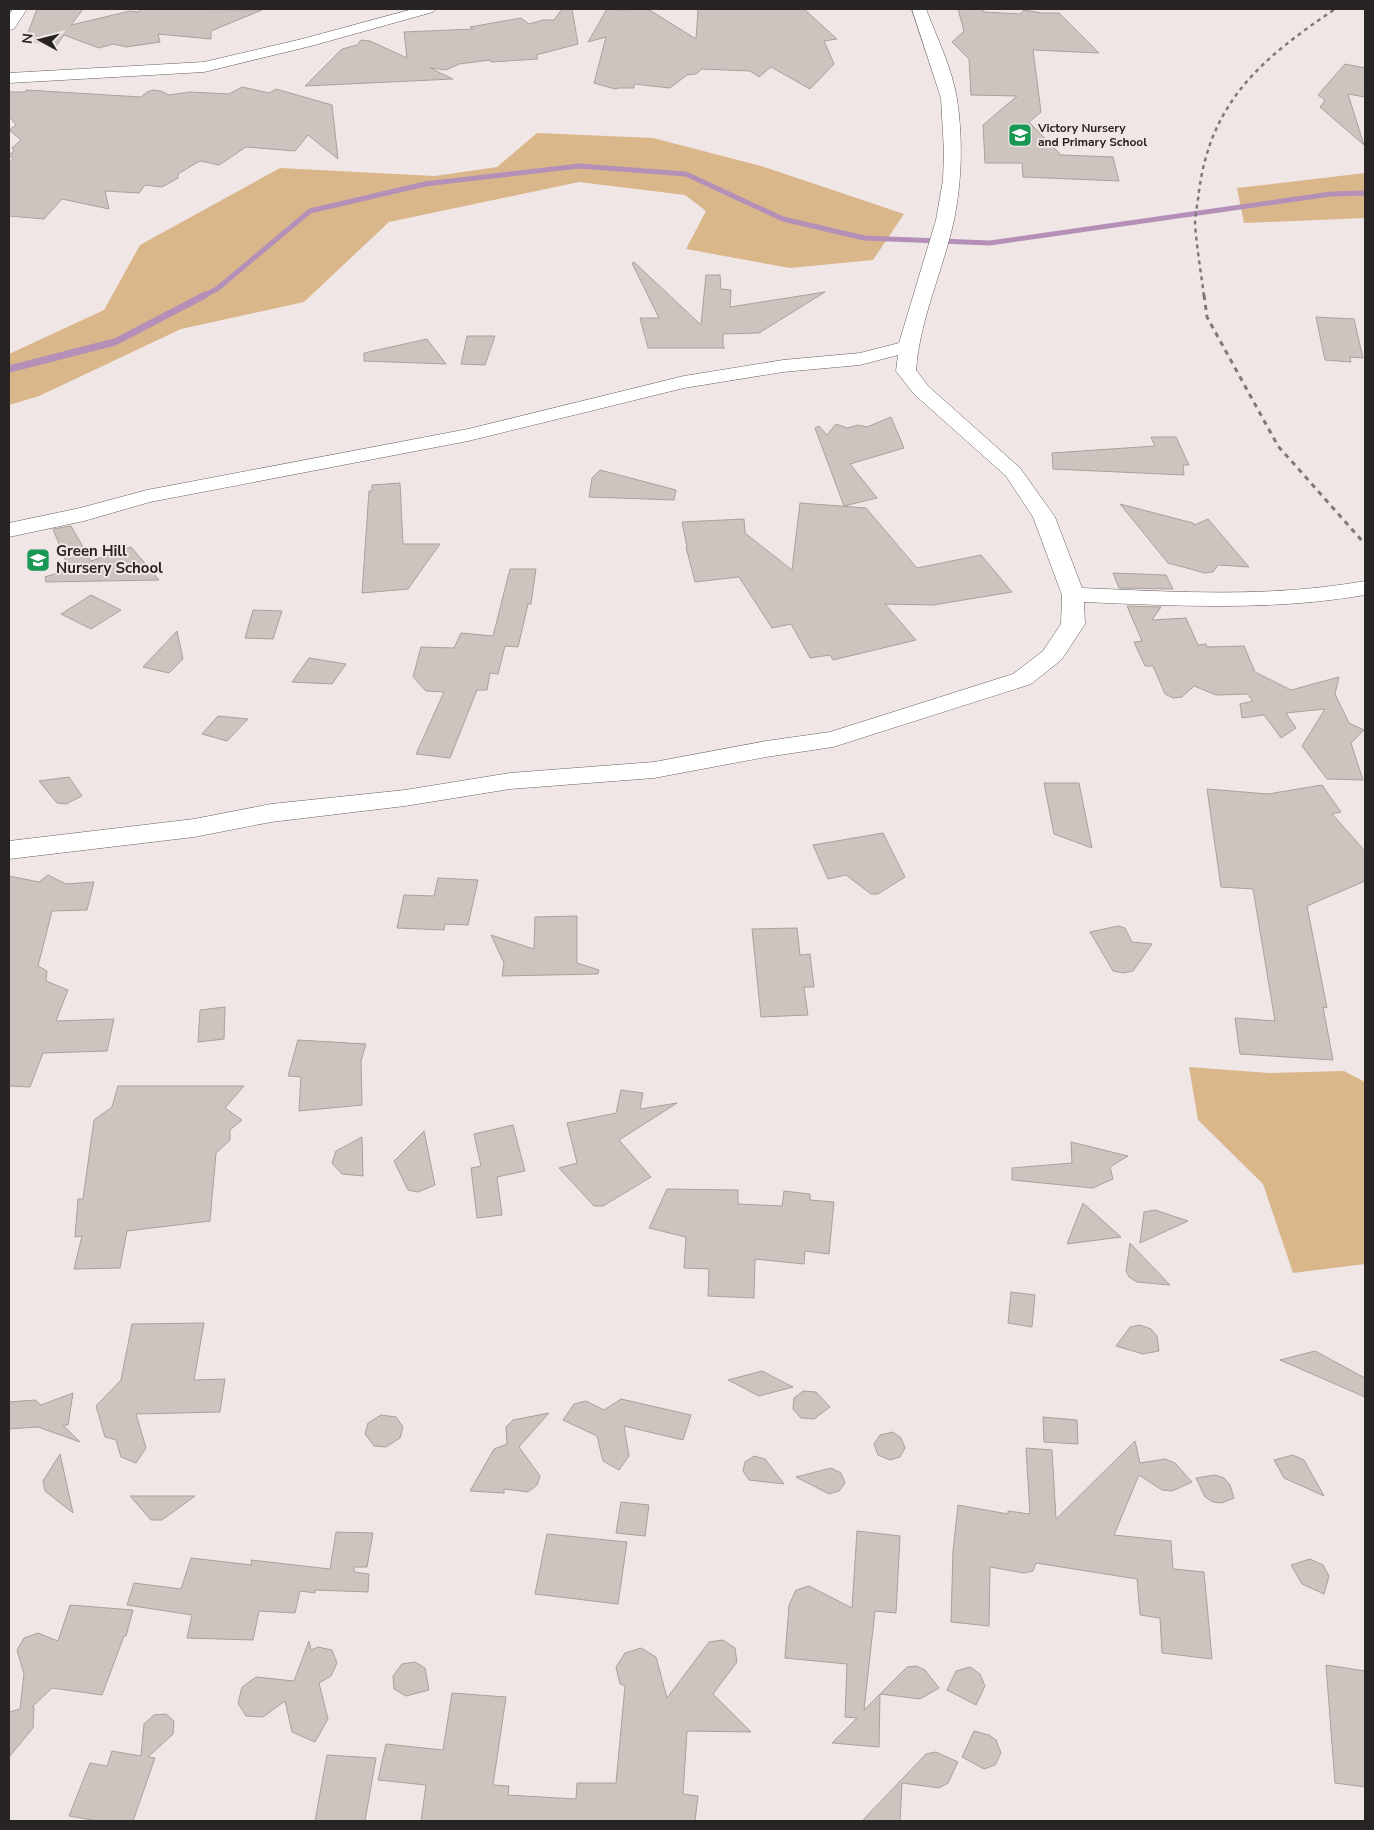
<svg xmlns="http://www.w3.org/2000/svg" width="1374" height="1830" font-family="'Nunito Sans',sans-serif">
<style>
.green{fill:#dab68b}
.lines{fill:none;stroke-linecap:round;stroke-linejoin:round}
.stream-far1{stroke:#b490b9;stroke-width:5}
.stream{stroke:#b490b9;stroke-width:7}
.building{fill:#cdc4c0;stroke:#aaa19d}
.minor-casing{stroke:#685f5f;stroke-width:1}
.minor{fill:#fff;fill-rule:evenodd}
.rail-far1{stroke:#807979;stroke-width:2.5;stroke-dasharray:4 4;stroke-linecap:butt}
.rail{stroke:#807979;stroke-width:3;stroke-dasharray:5 5;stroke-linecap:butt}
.labels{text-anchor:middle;stroke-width:4;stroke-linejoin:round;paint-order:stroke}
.far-poi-label{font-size:12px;font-weight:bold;fill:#282424;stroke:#f0e6e6;text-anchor:start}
.poi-label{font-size:15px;font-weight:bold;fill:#282424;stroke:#f0e6e6;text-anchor:start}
</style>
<rect width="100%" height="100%" fill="#f0e6e6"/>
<g class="green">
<path d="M537,133L653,138L761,166L904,214L873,260L790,268L686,249L706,211L685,195L579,182L389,222L304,302L181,329L39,396L9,405V354L104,310L140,245L280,168L435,176L497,167Z"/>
<path d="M1365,173V218L1244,223L1237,188Z"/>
<path d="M1189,1067L1269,1073L1344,1071L1365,1082V1264L1293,1273L1263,1184L1198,1120Z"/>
</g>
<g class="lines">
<path class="stream-far1" d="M203,296L217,289L310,211L425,184L579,166L686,174L783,219L864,238L990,243L1331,194L1365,193"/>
<path class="stream" d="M9,369L115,342L205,295"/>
</g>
<g class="building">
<path d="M37,9H83L71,25L130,11L138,12L141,9L262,10L211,31V39L158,34L160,42L126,47L113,44L99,48L64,35L54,49L26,38Z"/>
<path d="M562,9H572L578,44L536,55L538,59L491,62L490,60L459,64L446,70L430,68L453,79L305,86L342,49L357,45L361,40L370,41L407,58L404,32L473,29L470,27L521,18L529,24L543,20H554Z"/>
<path d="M607,9L621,10L648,9L696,39L698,9H804L837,39L824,41L834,64L810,89L771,67L759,77L750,71L702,69L696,74L687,75L670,88L634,84V88H619L615,89L594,83L606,37L588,42Z"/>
<path d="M958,9H983L984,12L1020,14L1024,10L1042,13H1059L1099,53L1033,50L1041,112L1029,122L1061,155L1113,157L1119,181L1023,177L1022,163H985L983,125L1017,96L971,95L969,59L952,42L964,31Z"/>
<path d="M1345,64L1365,68V97L1348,94L1364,145L1320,107L1325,100L1318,95Z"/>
<path d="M242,87L269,93L276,89L332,105L338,159L308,135L295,151L246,147L219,165L201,161L198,162L178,174V178L162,187L145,185L139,193L105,191L109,209L62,199L44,219L9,216V163L13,159L9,155L14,151L12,148L21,140L9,130L16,125L9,116V92H25L26,90L141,97L147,92L153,90L161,91L169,95L190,92L229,94Z"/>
<path d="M634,262L701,325L706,275H720L721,289L731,290L730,307L825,292L759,333L723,334V346L725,348H648L640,318H659L632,263Z"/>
<path d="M1316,317L1354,319L1363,358L1350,357L1351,362L1325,360Z"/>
<path d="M467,336H495L485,365L461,364Z"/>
<path d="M427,339L446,364L364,361V353Z"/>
<path d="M891,417L904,448L850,464L877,498L844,506L815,428L819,426L827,435L836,424L847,428L858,425L867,427Z"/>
<path d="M1151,437H1176L1189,465H1183L1184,475L1053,469L1052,453L1155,446Z"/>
<path d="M600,470L676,490L674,500L589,497L592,478Z"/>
<path d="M400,483L403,544H440L408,589L362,593L369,491H372V485Z"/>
<path d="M800,503L866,508L917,568L981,555L1012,592L933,605L885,604L916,640L833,660L830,655L810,658L791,624L772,628L739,577L695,582L686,547H687L682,522L744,519L745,533L792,570Z"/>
<path d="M1120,504L1193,523L1194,525L1208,519L1249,567L1218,565L1213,572L1205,573L1168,563Z"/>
<path d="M71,526L91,561L131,547L159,580L46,582L45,577L69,569L53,529Z"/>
<path d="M510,569H536L531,604H528L518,647L505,646L498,674L490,673L487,690H477L450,758L416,754L444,692L426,691L413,677L421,647L454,648L461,633L493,636Z"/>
<path d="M1113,573L1166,575L1173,589L1119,588Z"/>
<path d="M91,595L121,610L91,629L61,614Z"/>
<path d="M1127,606L1161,607L1152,620L1186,618L1198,645L1206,644L1207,647L1244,646L1255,672L1291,690L1339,677L1335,694L1349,723L1364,730L1351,743L1363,780L1327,779L1302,746L1325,709L1286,713L1296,728L1281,738L1264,715L1242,718L1240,704L1253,701L1247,694L1216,695L1194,686L1182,697L1173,698L1165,694L1153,666H1145L1134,642L1142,641Z"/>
<path d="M253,610L282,611L273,639L245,638Z"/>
<path d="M177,631L183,659L169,673L143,667Z"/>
<path d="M309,658L346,664L332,684L292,682Z"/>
<path d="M218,716L248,719L227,741L202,734Z"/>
<path d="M69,777L82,796L66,804L57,803L39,781Z"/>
<path d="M1044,783H1079L1092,848L1054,834Z"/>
<path d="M1322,785L1341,812L1332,814L1365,851V881L1307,906L1327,1008L1323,1007L1333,1060L1240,1054L1235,1018L1275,1021L1253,889L1221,887L1207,789L1268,794Z"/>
<path d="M883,833L905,877L878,894H871L846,875L828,879L813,845Z"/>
<path d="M48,875L66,884L94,882L87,910L52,911L38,966L47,971L46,981L68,990L56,1021L114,1019L107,1051L43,1053L30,1087L9,1086V876L39,882Z"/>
<path d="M438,878L478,880L468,925L445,924L444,930L397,928L404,895L434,896Z"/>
<path d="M577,916V963L599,970L598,974L502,976L504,963L491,935L534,949L535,917Z"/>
<path d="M1118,926L1125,928L1132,942L1152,944L1133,971L1123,973L1113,971L1090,932Z"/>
<path d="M797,928L800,955L810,954L814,987H804L808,1015L761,1017L752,929Z"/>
<path d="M225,1007L224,1039L198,1042L200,1010Z"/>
<path d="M298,1040L366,1044L361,1061L362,1105L299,1111L301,1077L288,1076Z"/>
<path d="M118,1086H244L225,1108L242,1120L230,1130V1140L216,1153L210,1221L127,1231L120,1268L74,1269L82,1236L75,1237L78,1199H83L94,1120L112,1107Z"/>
<path d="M621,1090L643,1093L640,1109L677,1103L619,1140L651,1177L603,1206H594L559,1168L577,1163L567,1123L616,1113Z"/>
<path d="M513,1125L525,1171L497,1177L502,1215L477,1218L471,1168L481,1166L474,1134Z"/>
<path d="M424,1131L435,1185L418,1192L408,1190L394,1161Z"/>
<path d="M362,1137L363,1176L342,1174L332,1163L336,1151Z"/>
<path d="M1071,1142L1128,1156L1110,1167L1113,1179L1093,1188L1012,1180V1168L1072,1163Z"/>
<path d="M667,1189L738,1190V1204L782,1206L784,1191L810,1194V1200L834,1202L829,1254L805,1251L804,1264L755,1259L754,1298L708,1296L709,1269L684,1268L686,1237L649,1228Z"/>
<path d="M1083,1203L1121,1237L1067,1244Z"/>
<path d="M1155,1210L1188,1221L1140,1243L1144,1212Z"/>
<path d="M1130,1243L1170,1285L1137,1282L1129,1277L1126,1271Z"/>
<path d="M1011,1292L1035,1295L1032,1327L1008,1323Z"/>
<path d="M204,1323L194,1380L225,1379L220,1412L136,1414L146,1448L136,1463L121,1457L116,1440L105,1437L96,1406L121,1380L132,1324Z"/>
<path d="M1140,1325L1151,1329L1157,1336L1159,1351L1143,1354L1116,1346L1130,1327Z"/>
<path d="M1315,1351L1365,1378V1397L1280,1360Z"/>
<path d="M762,1371L793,1387L759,1396L728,1380Z"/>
<path d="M803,1391L816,1392L830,1407L814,1419L801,1418L793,1409L794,1398Z"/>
<path d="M73,1393L68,1425H63L80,1442L38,1427L9,1429V1417L11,1416L9,1415V1402L35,1400L41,1405Z"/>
<path d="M621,1399L691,1415L683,1440L624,1426L629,1456L619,1470L603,1461L597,1436L563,1420L574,1404L586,1401L604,1410Z"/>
<path d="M549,1413L519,1447L540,1476L537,1485L528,1492L504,1489V1493L470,1491L494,1449L507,1444L506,1427L513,1420Z"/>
<path d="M381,1415L396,1417L403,1427L400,1438L386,1447L374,1446L365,1434L368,1423Z"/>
<path d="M1043,1417L1077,1420L1078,1444L1044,1442Z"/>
<path d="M893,1432L901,1438L905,1448L900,1457L890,1460L878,1455L874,1444L880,1435Z"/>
<path d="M1135,1441L1140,1463L1165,1459L1175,1463L1192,1482L1172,1491L1162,1490L1139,1475L1114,1535L1171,1541L1173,1569L1204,1572L1212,1659L1162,1653L1160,1618L1140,1615L1137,1579L1036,1563L1033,1571L1024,1573L990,1567L989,1626L951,1622L953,1551L958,1505L1008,1514V1511L1030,1514L1026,1448L1052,1450L1056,1519Z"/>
<path d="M60,1454L73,1513L45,1491L43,1481Z"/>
<path d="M1293,1455L1304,1460L1324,1496L1284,1478L1274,1460Z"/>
<path d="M754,1456L765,1459L784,1484L749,1480L743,1471L745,1462Z"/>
<path d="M831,1468L841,1473L845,1483L839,1491L829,1494L796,1477Z"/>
<path d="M1215,1475L1224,1478L1230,1485L1234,1498L1222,1503L1213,1502L1205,1497L1196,1478Z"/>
<path d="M130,1496H195L162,1520H151Z"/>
<path d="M621,1502L649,1505L645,1536L616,1533Z"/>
<path d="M857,1531L900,1536L896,1613L875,1611L864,1710L880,1694L879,1747L832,1743L857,1718L845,1717L847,1664L785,1658L789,1605L796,1590L809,1586L852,1608Z"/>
<path d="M336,1532L373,1533L367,1567H354V1572L369,1574L368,1592L315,1590V1593L300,1591L295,1613L259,1611L253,1640L187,1638L192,1615L127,1605L134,1583L181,1589L191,1558L252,1565L251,1560L330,1569Z"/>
<path d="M547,1534L627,1542L618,1604L535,1594Z"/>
<path d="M1310,1559L1323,1565L1329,1576L1324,1594L1302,1584L1291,1565Z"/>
<path d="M70,1605L133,1610L126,1636H124L102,1695L52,1688L32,1707H34L33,1728L9,1757V1712L20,1709L24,1674L17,1650L24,1638L38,1633L58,1641Z"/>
<path d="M723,1640L735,1648L737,1662L713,1694L751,1732L687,1731L683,1794L698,1796L695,1821H421L426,1785L378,1780L386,1744L443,1750L452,1693L506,1697L493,1785L509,1786L508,1795L576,1799L577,1783H616L625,1686L620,1684L616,1667L625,1653L641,1648L656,1657L667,1698L709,1642Z"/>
<path d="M309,1641L311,1650L318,1647L332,1650L337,1663L331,1676L319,1683L328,1719L315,1742L292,1732L285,1701L263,1717L246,1716L238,1703L242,1687L256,1677L294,1681Z"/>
<path d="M415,1662L425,1668L429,1690L406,1696L394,1689L393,1676L402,1664Z"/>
<path d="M1326,1665L1365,1671V1787L1335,1783Z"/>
<path d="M916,1666L925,1670L939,1688L920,1699L880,1694L907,1667Z"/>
<path d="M970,1667L980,1674L985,1686L976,1705L947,1690L956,1671Z"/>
<path d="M166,1714L174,1721L173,1734L148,1757L155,1758L133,1821H98L69,1816L90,1763L107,1766L112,1751L141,1756L144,1724L154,1715Z"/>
<path d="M974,1731L989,1735L996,1740L1001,1753L995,1765L984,1769L962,1757Z"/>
<path d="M936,1752L958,1762L948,1783L939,1788L902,1783L900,1821H862L926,1754Z"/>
<path d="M327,1755L376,1758L365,1821H315Z"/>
</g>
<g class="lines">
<g class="minor-casing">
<g id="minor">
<path d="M13,9H27L14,29L9,30V15Z"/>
<path d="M413,9H435L433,12L311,46L204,72L9,83V73L204,62L302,39Z"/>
<path d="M912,9H926C937,38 952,68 957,99C963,138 962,181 954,220C943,271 920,318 916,370L928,386L1020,468L1055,517L1082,588C1179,592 1268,598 1365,581V595C1272,611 1179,606 1084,602L1085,624L1064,656L1060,661L1031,684L833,747L766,757L654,778L510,789L405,806L271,822L194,837L9,859V841L194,819L271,804L405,790L510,773L654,762L766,741L830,732L1013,674L1043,651L1061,624L1062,595L1033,517L1006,476L914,394L896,371L898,355L860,365L783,372L684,388L468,441L150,502L84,521L9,537V523L80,508L147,490L468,429L684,376L783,360L860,353L899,343L936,220L943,180L944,152L941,98Z"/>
</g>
</g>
<use href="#minor" class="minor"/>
<path class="rail-far1" d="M1204,296C1201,273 1197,249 1195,225C1195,214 1198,202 1199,191C1211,100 1264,57 1335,9"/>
<path class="rail" d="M1204,295L1207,317L1278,446L1365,544"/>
</g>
<defs>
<g id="school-square" transform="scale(1.25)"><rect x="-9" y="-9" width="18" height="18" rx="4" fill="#189755" stroke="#f0e6e6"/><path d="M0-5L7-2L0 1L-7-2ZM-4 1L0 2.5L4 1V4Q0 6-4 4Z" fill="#fff"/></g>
</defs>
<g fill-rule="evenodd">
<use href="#school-square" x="1020" y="135"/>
<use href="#school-square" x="38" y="560"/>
</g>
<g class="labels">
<g class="far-poi-label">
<text x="1038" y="132">Victory Nursery<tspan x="1038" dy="14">and Primary School</tspan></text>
</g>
<g class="poi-label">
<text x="56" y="556">Green Hill<tspan x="56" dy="17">Nursery School</tspan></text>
</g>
</g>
<rect width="1374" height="1830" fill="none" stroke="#282424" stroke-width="20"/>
<g transform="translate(40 40) rotate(277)" stroke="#f0e6e6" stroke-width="4" paint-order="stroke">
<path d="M0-4L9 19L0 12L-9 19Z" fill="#282424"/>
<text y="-8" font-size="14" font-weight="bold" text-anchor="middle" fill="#282424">N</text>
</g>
</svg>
